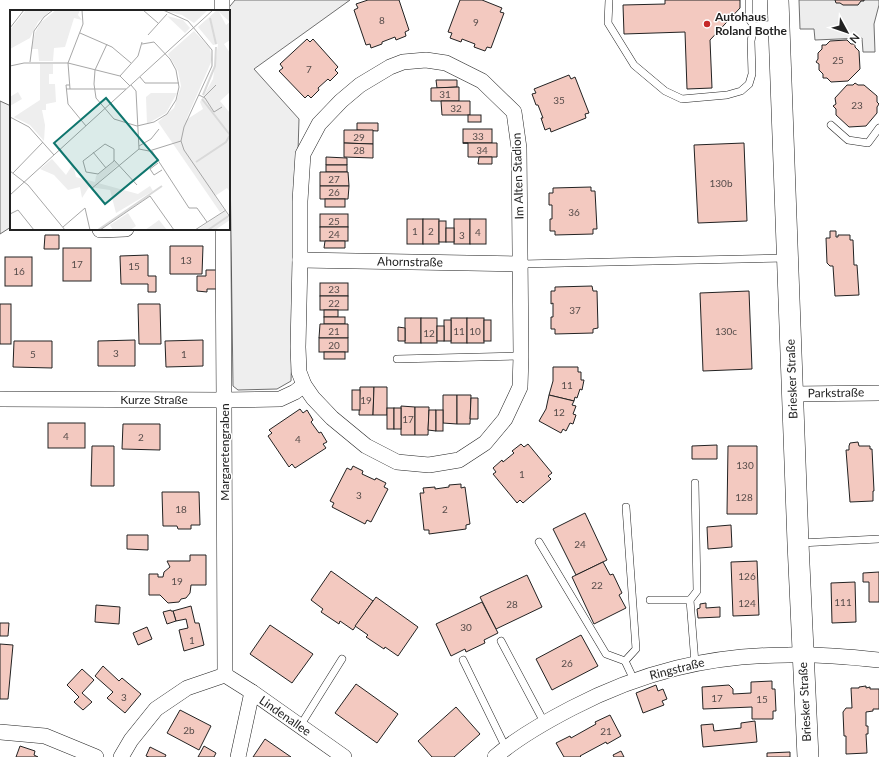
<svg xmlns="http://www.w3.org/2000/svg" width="879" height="757" font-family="Lato,sans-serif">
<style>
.green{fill:#eee;stroke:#6f6f6f}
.parking{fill:#ededed;stroke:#6f6f6f}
.building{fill:#f3c9c0;stroke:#222}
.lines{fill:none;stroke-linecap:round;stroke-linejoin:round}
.lane-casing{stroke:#222;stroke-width:8}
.street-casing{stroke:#222;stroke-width:16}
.secondary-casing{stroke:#222;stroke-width:22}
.lane{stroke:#fff;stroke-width:7}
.street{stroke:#fff;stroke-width:15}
.secondary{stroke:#fff;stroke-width:21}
.poi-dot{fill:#c62828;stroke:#fff;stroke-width:1.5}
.labels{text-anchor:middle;stroke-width:3;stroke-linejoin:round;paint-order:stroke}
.number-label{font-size:10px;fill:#564c4a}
.poi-label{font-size:12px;font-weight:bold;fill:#222;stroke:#fff;text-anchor:start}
.street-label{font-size:12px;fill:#222;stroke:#fff}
.inset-river{fill:none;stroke:#d9d9d9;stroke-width:2}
.inset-road{fill:none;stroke:#a7a7a7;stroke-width:1}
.view{fill:#0f766e;fill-opacity:0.15;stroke:#0f766e;stroke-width:2}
.inset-edge{fill:none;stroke:#222;stroke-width:2}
</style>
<rect width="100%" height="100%" fill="#fff"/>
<g class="green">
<path d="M235,0H350L254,69L299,119L291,381L277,389L238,390L233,386L229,88V11H226Z"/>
<path d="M0,101L11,106V227L0,234Z"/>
</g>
<path class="parking" d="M799,0H879V5L874,24L875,52H863L862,38L815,40L814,29H800Z"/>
<g class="building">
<path d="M368,0H399L409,30L405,32L406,36L396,40L395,37L382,42V44L371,48L370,44L366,45L354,10L358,8L356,4Z"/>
<path d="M460,0H482L502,8L500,12L504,13L491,48L487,47L485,51L474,47L475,44L462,39L461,42L450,38L452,33L448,32Z"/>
<path d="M665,0H740V8L710,40L712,88L687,89L685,32L624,34L623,5L665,4Z"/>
<path d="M835,0H864V1H861L858,5H843L840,3H836Z"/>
<path d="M307,39L310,42L313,39L338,67L335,70L338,73L330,81L328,79L318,88L319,90L311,98L308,95L305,98L279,71L283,68L280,64Z"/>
<path d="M847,40L851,44H855V47L859,51L860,69L848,81L831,82L827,78H823V74L819,70V64L816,62L818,59V53L822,49V45H826L830,41Z"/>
<path d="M569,75L571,79L575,77L589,113L585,114L586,118L551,132L550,128L545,130L541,118H543L538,105H536L532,94L536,93L534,89Z"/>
<path d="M436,80H457V87L437,88Z"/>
<path d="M855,83L858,85H864L877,96V102L879,104L877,107V113L866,126L849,127L836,115V109L833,106L836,104L835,98L847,85H853Z"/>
<path d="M459,87V101H431V88Z"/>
<path d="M441,101H470V115H442Z"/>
<rect x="468" y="115" width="13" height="7"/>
<path d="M357,123H378V131L357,130Z"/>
<rect x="463" y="129" width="29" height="14"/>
<path d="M344,130H373V144L344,143Z"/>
<path d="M344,143L373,144V158L344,157Z"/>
<path d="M463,143H497V157H468V143Z"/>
<path d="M744,143L747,221L698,223L694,145Z"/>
<path d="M326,157L347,158V165H326Z"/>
<path d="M479,157H492V164H478Z"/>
<rect x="326" y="165" width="21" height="7"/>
<path d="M320,172H348L349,186H320Z"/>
<path d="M320,186H349L348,199H320Z"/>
<path d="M591,187V191H595L597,229H593V234L555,235V231H550V219H552V205H549V193H553V188Z"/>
<rect x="325" y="199" width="20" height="8"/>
<rect x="320" y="214" width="28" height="13"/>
<rect x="407" y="219" width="16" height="25"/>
<rect x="423" y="219" width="16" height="25"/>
<rect x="454" y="219" width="16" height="25"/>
<rect x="470" y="219" width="16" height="25"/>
<rect x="439" y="221" width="7" height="21"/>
<rect x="320" y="227" width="28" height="14"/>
<rect x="446" y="228" width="8" height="14"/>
<path d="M830,231H836V237H838V235H850V240H853L854,265H857L859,295L835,296L833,266H830L827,263L826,238H830Z"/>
<path d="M45,235H59V249H44Z"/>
<path d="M325,241H345V248H324Z"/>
<path d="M170,246H203L202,274H170Z"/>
<rect x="63" y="248" width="28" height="33"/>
<path d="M148,255V276H156V292H148V284H121L120,256Z"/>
<rect x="5" y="257" width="27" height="29"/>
<path d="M206,270H217V289H207V292L197,291V276H206Z"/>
<rect x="320" y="283" width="28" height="13"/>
<path d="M592,286L593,291H597L598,328L593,329V333L555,334V329H551V317H553V303L551,304V291H555V287Z"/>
<path d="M749,291L752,369L703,371L700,293Z"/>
<rect x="320" y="296" width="28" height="14"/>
<rect x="0" y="304" width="11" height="40"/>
<path d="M138,304H160L161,344H139Z"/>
<rect x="324" y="310" width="14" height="7"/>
<rect x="324" y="317" width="21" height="7"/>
<rect x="405" y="318" width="16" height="25"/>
<rect x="421" y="318" width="16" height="25"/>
<rect x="451" y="318" width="16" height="25"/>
<rect x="467" y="318" width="17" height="25"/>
<rect x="444" y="320" width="7" height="21"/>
<rect x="484" y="320" width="7" height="21"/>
<path d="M320,324H348V338H319Z"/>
<rect x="437" y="326" width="7" height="15"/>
<path d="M398,327L405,328V341H398Z"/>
<rect x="319" y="338" width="29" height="14"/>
<path d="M135,340V366H98V341Z"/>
<path d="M203,340V366L166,367L165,341Z"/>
<path d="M14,341H52V368L13,367Z"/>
<rect x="324" y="352" width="21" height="7"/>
<path d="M553,367H578V372H581V380H584L582,390L580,389L577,398L575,397L574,401L549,395L553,381Z"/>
<path d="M360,387H374L373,415H359Z"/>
<path d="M374,387H387V415H373Z"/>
<rect x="352" y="390" width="8" height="20"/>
<path d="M443,395H457V424L443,423Z"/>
<path d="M457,395H471L470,424H457Z"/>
<path d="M549,395L574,401L572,405L576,406L573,414L576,415L573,424L570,423L566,431L563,429L561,433L539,421L546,409Z"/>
<path d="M471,398H478V419H470Z"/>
<path d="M401,406L415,407V435H401Z"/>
<path d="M415,407H429L428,435H415Z"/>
<rect x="387" y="408" width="7" height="21"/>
<rect x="394" y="408" width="7" height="21"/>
<path d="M300,409L303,413L307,410L313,420L311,422L319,433L321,432L327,442L323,444L326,448L295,468L292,464L289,467L268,436L272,433L269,430Z"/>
<path d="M429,410H436V431L428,430Z"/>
<rect x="436" y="410" width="7" height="21"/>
<rect x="48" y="423" width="37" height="25"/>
<path d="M123,424H160V450L122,449Z"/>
<path d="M858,442L859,446H870V449H872L874,491H873V501L850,502L846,450H849V446L850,443Z"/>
<path d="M521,444L524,447L528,444L552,473L548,476L551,479L523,503L520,500L517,503L493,474L496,472L493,468L502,460L503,462L514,453L512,451Z"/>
<path d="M717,445V459H692V446Z"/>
<path d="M92,446H114V486H91Z"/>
<path d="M728,446H757V514H727Z"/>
<path d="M353,466L363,471L362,474L375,480L376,478L386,483L384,487L388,489L371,522L367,520L365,524L332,507L334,503L330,501L347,468L351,470Z"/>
<path d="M461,484V488L465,487L470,524L466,525V529L429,534V530H424L420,493H424L423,488L435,487V489L449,487V485Z"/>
<path d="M162,492H199L200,525H191V529H178L177,526H163Z"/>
<path d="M585,513L607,560L576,575L553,529Z"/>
<path d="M731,525L732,547L708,549L707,527Z"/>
<path d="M127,535H148V550L127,549Z"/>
<path d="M190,555H206V585H191L190,593L186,598L181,599L179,602L168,603L160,595H149V574H158V577H163L164,572L170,567L167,561H190Z"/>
<path d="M757,561L759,615L733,616L731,562Z"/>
<path d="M603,562L610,575L613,574L622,593L619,595L626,608L594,624L572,577Z"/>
<path d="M331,571L373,601L353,630L340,621L339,624L321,612L323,609L311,600Z"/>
<path d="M879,572V602H869V582H863V573Z"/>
<path d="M527,575L542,607L496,629L480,597Z"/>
<path d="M855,582L856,622L832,623L831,583Z"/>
<path d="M376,597L418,627L398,656L385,647L384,649L366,637L368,635L355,626Z"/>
<path d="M482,602L498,633L484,640L485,643L466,652L465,649L451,656L436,624Z"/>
<path d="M706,603V608L720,607V617L698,618L697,609L700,608V604Z"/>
<path d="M96,605L120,607L119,624L95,622Z"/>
<path d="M191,606L195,623H199L204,645L184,651L179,630L188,628L186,619L176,621L173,611Z"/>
<path d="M171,610V611H173L176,621L167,624L163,612Z"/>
<path d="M0,623H9L8,636H0Z"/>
<path d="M270,625L313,654L292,683L250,654Z"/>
<path d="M147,627L152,639L138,645L133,633Z"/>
<path d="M581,635L598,666L552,690L536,659Z"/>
<path d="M0,644L13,645L8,699H0Z"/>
<path d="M103,666L119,681L122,678L141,694L125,713L107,698L113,692L95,676Z"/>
<path d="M82,669L94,680L82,693L92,702L83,710L74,702L79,697L67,685Z"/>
<path d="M772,681V689H775L776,711H773V719H752V707L703,709L702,687L729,685L733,689V694L751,693V682Z"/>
<path d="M356,684L398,714L377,743L335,713Z"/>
<path d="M656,685L658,691L663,689L667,699L662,701L664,705L643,713L636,693Z"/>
<path d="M866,686V688L870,687V689H879V709H873V711L866,712V726H868V734H866L867,753L846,754V736H844L843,712L846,708H852L851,688H859V687Z"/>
<path d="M456,707L480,734L454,757H432L418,741Z"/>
<path d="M180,710L211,726L199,750L167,733Z"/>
<path d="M610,715L621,736L607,744L606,742L580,756L581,757H564L556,743L570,736L571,738L596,724L595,722Z"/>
<path d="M755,721L757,742L703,747L701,725L713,724L714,731L741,728V723Z"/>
<path d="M265,739L291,757H253Z"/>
<path d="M20,746L35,751L34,755L38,757H16Z"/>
<path d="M204,746L216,753L214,757H198Z"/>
<path d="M150,747L166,755L165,757H149L146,756Z"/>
<path d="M621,751L624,757H614L613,755Z"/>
<path d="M790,752V757H767V753Z"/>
</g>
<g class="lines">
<g class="lane-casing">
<g id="lane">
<path d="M609,0L608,23L634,65L665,91L682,99L727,95L741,91L749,84L752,74L751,41L754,26L749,19V0"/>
<path d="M754,26L777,24"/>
<path d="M831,125L848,140L868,143L879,128"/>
<path d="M521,264L786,258"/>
<path d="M397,359L521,356"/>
<path d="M539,542L606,654L625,661L636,649L626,507"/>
<path d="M800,543L879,539"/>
<path d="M650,600H690"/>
<path d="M501,641L544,722"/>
<path d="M463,660L506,748"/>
<path d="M625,661L634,680"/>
<path d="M695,663L690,600L697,591L695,483"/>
<path d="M300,726L342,659"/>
</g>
</g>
<g class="street-casing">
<g id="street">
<path d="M222,11V0"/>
<path d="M426,60L446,63L482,81L514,112L519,148L521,356L520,387L505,419L485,443L459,460L429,465L397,462L366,446L332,418L313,398L304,385L299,372L298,347L300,260V201L303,154L319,124L341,101L360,85L390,67L403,62Z"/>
<path d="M223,229L224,400L225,675"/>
<path d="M100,230L126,229"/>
<path d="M300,260L521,264"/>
<path d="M793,394L879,393"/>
<path d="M0,399L224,400L280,399L295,392L304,385"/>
<path d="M225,675L252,692L344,757"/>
<path d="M0,732L45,736L96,757"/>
<path d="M121,757L131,740L156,709L187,688L225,675"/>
<path d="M238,757L252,692"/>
<path d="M495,757C518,737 545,722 572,708C641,672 710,655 788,655C818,654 849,657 879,660"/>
</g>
</g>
<g class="secondary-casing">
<path id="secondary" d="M778,0L798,543L808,757"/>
</g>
<use href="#lane" class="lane"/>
<use href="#street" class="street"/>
<use href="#secondary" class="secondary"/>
</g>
<circle class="poi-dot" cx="707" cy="24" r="4"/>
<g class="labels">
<g class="number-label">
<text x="382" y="24">8</text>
<text x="476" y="26">9</text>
<text x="838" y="64">25</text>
<text x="309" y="73">7</text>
<text x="445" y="98">31</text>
<text x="559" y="104">35</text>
<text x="857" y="109">23</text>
<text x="456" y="112">32</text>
<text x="478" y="140">33</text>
<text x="359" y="141">29</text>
<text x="359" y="154">28</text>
<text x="482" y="154">34</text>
<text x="334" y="183">27</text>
<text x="721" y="187">130b</text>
<text x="334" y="196">26</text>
<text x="574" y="216">36</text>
<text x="334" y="225">25</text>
<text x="415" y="235">1</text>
<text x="431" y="235">2</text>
<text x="478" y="236">4</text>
<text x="334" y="238">24</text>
<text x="462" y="239">3</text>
<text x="186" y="264">13</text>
<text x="77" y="268">17</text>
<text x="134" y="270">15</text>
<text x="19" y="275">16</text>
<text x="334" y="293">23</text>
<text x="334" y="307">22</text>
<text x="575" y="314">37</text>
<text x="334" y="335">21</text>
<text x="459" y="335">11</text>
<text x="475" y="335">10</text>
<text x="726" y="335">130c</text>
<text x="429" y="337">12</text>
<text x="334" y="349">20</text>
<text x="116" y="357">3</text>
<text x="33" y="358">5</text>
<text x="184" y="358">1</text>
<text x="567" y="389">11</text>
<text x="366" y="404">19</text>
<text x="559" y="416">12</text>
<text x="408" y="423">17</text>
<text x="66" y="440">4</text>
<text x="141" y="441">2</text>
<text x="298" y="443">4</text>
<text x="745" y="469">130</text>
<text x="522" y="478">1</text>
<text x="359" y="499">3</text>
<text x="744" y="501">128</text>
<text x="181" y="513">18</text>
<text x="445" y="513">2</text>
<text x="580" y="548">24</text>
<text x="747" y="580">126</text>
<text x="177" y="585">19</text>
<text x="597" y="589">22</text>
<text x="843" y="606">111</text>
<text x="747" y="607">124</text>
<text x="512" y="608">28</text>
<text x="466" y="631">30</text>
<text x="192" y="644">1</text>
<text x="567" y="667">26</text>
<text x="124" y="701">3</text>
<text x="717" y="702">17</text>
<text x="762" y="703">15</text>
<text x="189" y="734">2b</text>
<text x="606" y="735">21</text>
</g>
<g class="poi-label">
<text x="715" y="21">Autohaus<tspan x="715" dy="14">Roland Bothe</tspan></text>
</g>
<g class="street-label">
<text transform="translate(518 176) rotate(-92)" y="4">Im Alten Stadion</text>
<text transform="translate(410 262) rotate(1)" y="4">Ahornstraße</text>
<text transform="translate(792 379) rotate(-92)" y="4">Briesker Straße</text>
<text transform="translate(836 393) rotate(-1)" y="4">Parkstraße</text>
<text x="154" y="404">Kurze Straße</text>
<text transform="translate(225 452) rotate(-90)" y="4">Margaretengraben</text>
<text transform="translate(677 669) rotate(-14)" y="4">Ringstraße</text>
<text transform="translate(805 702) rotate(-93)" y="4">Briesker Straße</text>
<text transform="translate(285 716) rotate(35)" y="4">Lindenallee</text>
</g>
</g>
<g transform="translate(10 10)">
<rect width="220" height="220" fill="#fff"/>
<path d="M16,0H41L28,12L20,28L0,39V20ZM46,0H70L68,5L72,10L64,8L55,37L44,38L43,51H29L28,39H21L25,23L30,13ZM161,0H198L184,13L172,5L159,2ZM207,0H220L219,11L209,2L216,15L220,12V30L214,34L220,43V82L210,91L220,103V182L217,178L205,186L214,200L210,202L148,112L164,98L171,76L168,61L158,44L184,21L200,38L202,50L176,110L193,99L190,92L203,69L208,34L203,35L188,17ZM157,6L173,10L180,18L175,23ZM30,54H43V64H39V74H45L46,92L36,94V100H32L35,115L34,131L20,115L4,107L30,90ZM8,82L12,89L0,96V87ZM141,83H167L156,103L137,114L136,87ZM42,149L56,165L63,154L66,167L85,172L86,166L105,151L108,155L88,173L128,184L140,176L143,181L106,203L100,180L79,177L72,188L70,177L58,180L44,165L30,159ZM215,201L220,210L205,220H187ZM118,203L126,216L120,220H103L100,215ZM149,210L157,220H135L145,213Z" fill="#eee"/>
<path class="inset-river" d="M200,8L206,34M193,85L205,56L206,37M186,152L216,132L220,125L192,89M88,220L152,176M198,220L220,205"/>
<path class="inset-road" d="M133,0L148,13M153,0L178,11L202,40V56L174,117L171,131L174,140L220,207M0,18L14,0M70,23L102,37L121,53M138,25L157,4M97,34L85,60L84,74L86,88L104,109L127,116L144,112L157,104L166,90L169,77L166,60L160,49L144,32L132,34M20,52L24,21L34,7L43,0M0,56L14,53H58L110,66L120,76M110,66L128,46L132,32M130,67L135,73H169M60,75H56L58,94L76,116M121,75L126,81L129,139M56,79H116M60,79L58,53L73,14L72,0M189,85L195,88L204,102L212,97M194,87L206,75M0,107L19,117L44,145M95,134L104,139V151L88,164L76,162L73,151ZM129,136L141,129L149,119M129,139L139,141L171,131M142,141L179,198H187L197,212M83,142L96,158M104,150L127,175M148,153L140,159L144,165L152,160M0,161L18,175L55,220M3,163L33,132M81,179L129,139M0,185L203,0M0,204L8,200L24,220M53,217L75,198L80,220M90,220L140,186L164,220M185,220L216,200"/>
<path class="view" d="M96,88L148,150L95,194L44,133Z"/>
<rect width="220" height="220" class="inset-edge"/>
</g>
<g transform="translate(847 32) rotate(130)" stroke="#ffffff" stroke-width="3" paint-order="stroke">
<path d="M0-3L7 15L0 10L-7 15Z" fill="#222222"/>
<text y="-6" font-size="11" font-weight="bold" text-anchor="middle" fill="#222222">N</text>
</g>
</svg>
